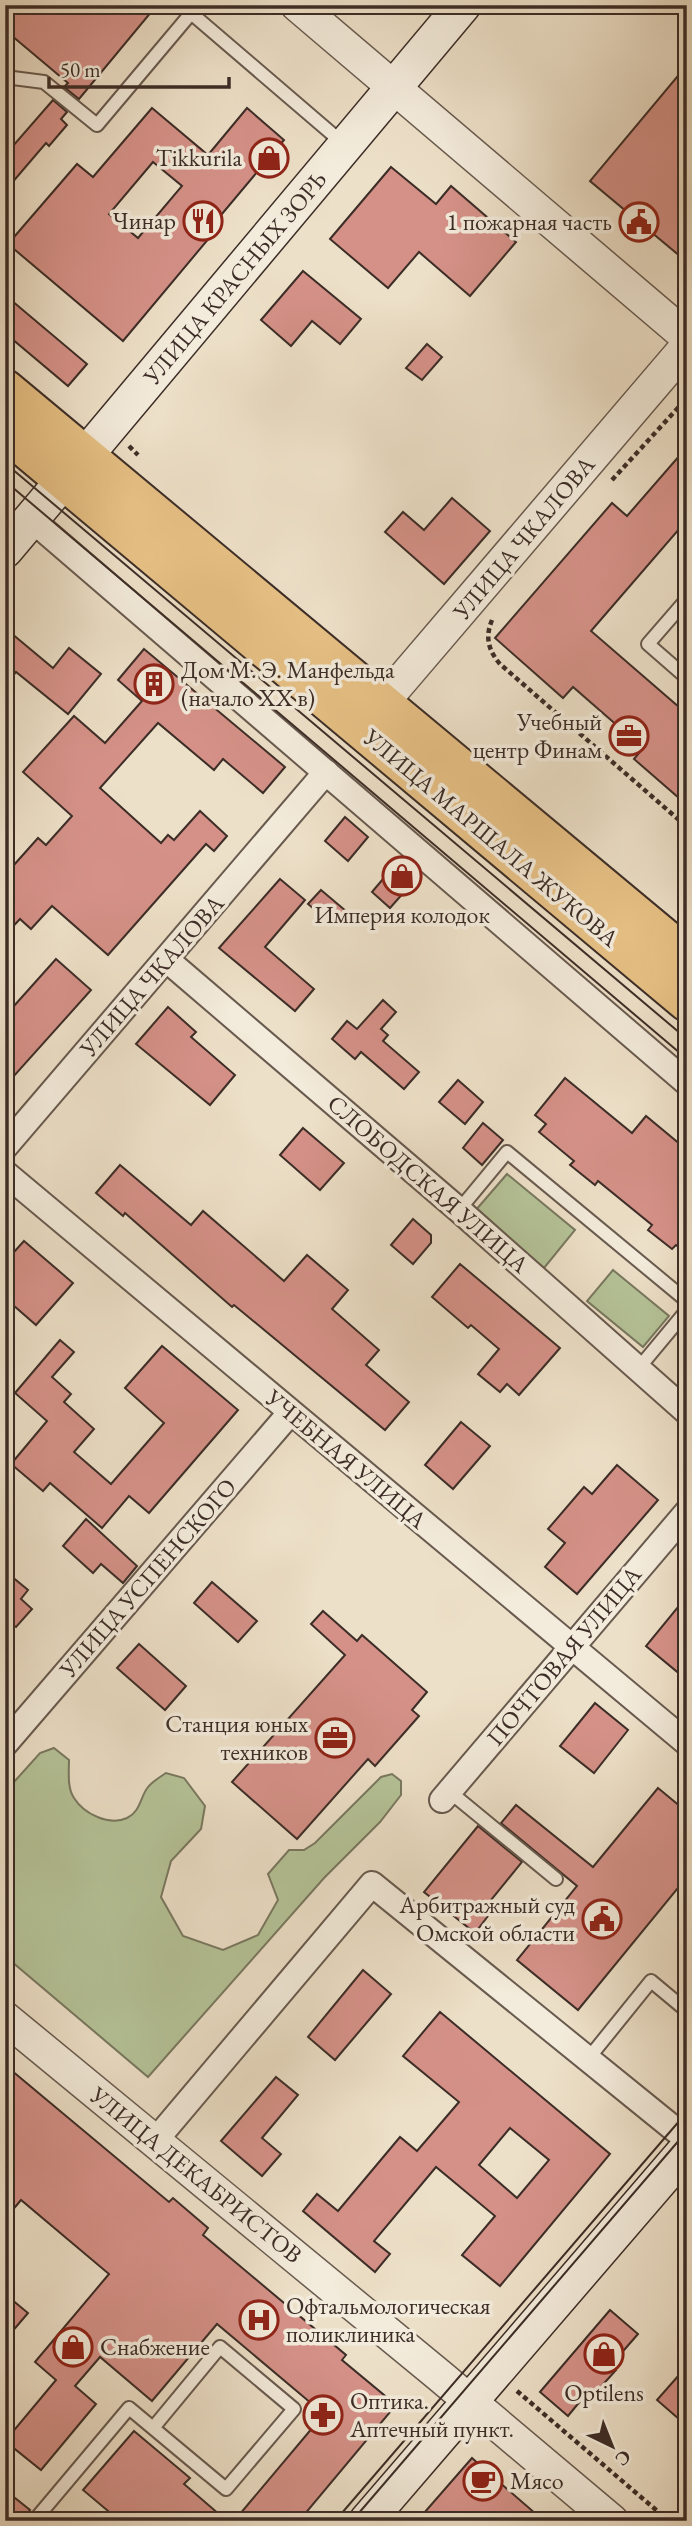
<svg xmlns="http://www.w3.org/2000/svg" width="692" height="2526" font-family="'EB Garamond',serif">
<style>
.green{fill:#b5c398;stroke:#787860;stroke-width:2}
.building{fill:#d59188;stroke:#3c2d27;stroke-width:2;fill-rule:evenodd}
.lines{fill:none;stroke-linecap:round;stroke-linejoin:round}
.service-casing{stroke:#685a4f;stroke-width:16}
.minor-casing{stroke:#685a4f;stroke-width:28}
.tertiary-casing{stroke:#685a4f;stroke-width:35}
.secondary-casing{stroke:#3c2d27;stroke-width:38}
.primary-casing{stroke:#3c2d27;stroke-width:42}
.path{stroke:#3c2d27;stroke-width:4.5;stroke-dasharray:5 3.5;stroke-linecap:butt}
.service{stroke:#f3ebdb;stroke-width:12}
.minor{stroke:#f3ebdb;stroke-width:24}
.tertiary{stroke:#f3ebdb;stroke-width:32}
.secondary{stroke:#f3ebdb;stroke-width:35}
.primary{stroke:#e6c084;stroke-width:38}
.tram{stroke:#3c2d27;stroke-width:2}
.labels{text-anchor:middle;stroke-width:7;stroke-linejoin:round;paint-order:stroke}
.poi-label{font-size:24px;fill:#3c2d27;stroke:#f3ebdb;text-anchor:end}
.street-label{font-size:24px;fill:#3c2d27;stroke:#f3ebdb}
</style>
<rect width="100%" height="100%" fill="#ede0c8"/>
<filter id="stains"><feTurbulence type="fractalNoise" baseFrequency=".00286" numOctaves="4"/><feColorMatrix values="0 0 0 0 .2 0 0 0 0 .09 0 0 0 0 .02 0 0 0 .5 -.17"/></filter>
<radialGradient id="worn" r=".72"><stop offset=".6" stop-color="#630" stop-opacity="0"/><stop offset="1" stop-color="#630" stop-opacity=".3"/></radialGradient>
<g class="green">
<path d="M507,1174L575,1230L544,1268L475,1211Z"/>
<path d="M613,1270L669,1316L643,1347L587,1301Z"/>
<path d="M54,1748L69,1760C69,1771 67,1788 74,1798C84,1814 109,1826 127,1818C141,1811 140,1797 148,1787C153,1781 160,1777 166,1773L184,1778L205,1806L201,1829L171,1861L161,1897L183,1936L223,1950L258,1935L278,1900L268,1874L289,1850H304L315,1843L381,1777L392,1774L401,1781V1795L380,1822L324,1878L148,2077L5,1956V1792L40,1753Z"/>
</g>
<g class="building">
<path d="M5,5H157L79,99L64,87L68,83L5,30Z"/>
<path d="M687,65V262L590,181Z"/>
<path d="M53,100L67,112L61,119L67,125L49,146L46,143L5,191V155Z"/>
<path d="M152,108L208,155L247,108L284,140L211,227L215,231L123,341L8,244L77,164L93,177ZM153,162L182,186L138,238L109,214Z"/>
<path d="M391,167L436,204L451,186L516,242L470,296L419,252L388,288L330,239Z"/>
<path d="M303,271L361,319L340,344L312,321L291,346L261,320Z"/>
<path d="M5,295L87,364L68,386L5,333Z"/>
<path d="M427,344L442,357L422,380L406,368Z"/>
<path d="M687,447V520L591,631L687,714V805L634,759L643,748L573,687L563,698L495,638L612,503L627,516Z"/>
<path d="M452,498L490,531L444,584L385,532L403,512L424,530Z"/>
<path d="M5,628L53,668L69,648L101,674L68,714L16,672L5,685Z"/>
<path d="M144,649L285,767L263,793L223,759L214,770L158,723L100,788L161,843L168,835L174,840L200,811L227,836L214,851L206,844L108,955L52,906L31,929L20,919L5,935V875L38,838L46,845L72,816L23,772L74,716L105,743L142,701L118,680Z"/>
<path d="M345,817L368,837L348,861L325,841Z"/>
<path d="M394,866L413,882L390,908L372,892Z"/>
<path d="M280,879L305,900L265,947L314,989L295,1011L219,948Z"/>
<path d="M321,890L346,911L333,925L308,904Z"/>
<path d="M56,959L91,990L5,1086V1016Z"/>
<path d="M383,1000L396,1012L381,1029L388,1035L383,1041L419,1072L404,1089L361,1052L355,1059L332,1039L347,1021L357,1029Z"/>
<path d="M168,1007L196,1032L191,1037L235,1075L210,1105L136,1044Z"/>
<path d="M565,1078L632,1133L646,1116L687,1150V1254L676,1245L672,1249L648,1230L652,1225L598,1181L595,1185L570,1165L574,1161L539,1132L546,1124L535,1115Z"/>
<path d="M458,1080L483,1102L465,1124L439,1102Z"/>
<path d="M483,1123L503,1140L482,1165L463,1148Z"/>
<path d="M303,1128L344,1163L320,1190L280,1155Z"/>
<path d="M120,1165L191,1225L203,1211L284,1281L307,1255L348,1290L332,1309L379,1350L366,1365L409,1402L385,1430L234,1305L232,1307L125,1213L123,1216L96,1193Z"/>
<path d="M413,1219L431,1235V1243L413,1264L391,1245Z"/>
<path d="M24,1241L73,1283L36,1325L5,1298V1262Z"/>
<path d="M460,1264L560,1348L519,1395L507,1384L500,1392L478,1374L499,1349L471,1325L468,1328L432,1297Z"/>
<path d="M60,1340L74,1352L52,1377L71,1394L64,1402L94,1429L74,1452L111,1484L164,1423L125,1388L162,1346L238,1410L149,1513L129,1496L102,1528L50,1483L43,1491L11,1464L47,1421L15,1393Z"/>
<path d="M461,1422L490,1446L453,1489L425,1465Z"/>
<path d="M617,1465L658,1500L577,1594L545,1567L565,1543L548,1529L584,1487L592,1494Z"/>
<path d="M86,1519L137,1566L123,1583L101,1564L93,1573L63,1546Z"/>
<path d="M5,1571L28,1590L21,1599L32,1609L16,1627L5,1619Z"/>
<path d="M212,1582L257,1621L238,1642L194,1603Z"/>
<path d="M687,1596V1680L646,1646Z"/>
<path d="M323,1611L357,1641L362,1635L427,1692L412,1710L419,1716L375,1766L368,1759L297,1839L232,1782L345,1655L311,1624Z"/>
<path d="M139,1644L186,1686L165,1710L117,1668Z"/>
<path d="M595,1703L628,1730L594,1773L560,1746Z"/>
<path d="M658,1788L687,1812V1877L578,2010L517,1960L577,1886L501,1823L516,1805L593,1867Z"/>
<path d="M478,1826L522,1862L482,1911L488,1916L475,1933L424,1892Z"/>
<path d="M363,1970L391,1994L335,2060L308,2037Z"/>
<path d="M440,2012L610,2154L500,2286L462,2255L495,2216L436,2167L374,2241L390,2254L375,2272L303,2211L317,2194L338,2211L400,2137L417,2151L459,2102L403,2056ZM510,2128L549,2160L517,2198L479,2165Z"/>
<path d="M5,2065L169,2202L173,2198L208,2228L203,2235L346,2355L342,2360L396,2405L299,2521H234L324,2414L217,2324L152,2401L100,2357L75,2386L96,2404L41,2470L5,2441L56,2380L35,2362L109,2274L21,2200L5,2219Z"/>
<path d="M276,2077L298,2095L262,2138L281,2154L262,2176L221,2141Z"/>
<path d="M5,2294L28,2313L5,2340Z"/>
<path d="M610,2310L638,2334L611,2365L616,2370L591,2398L586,2394L568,2416L540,2392Z"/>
<path d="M687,2366V2426L657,2400Z"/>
<path d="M134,2431L190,2478L184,2484L227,2521H120L83,2490Z"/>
<path d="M472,2458L491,2475L544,2521H417Z"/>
<path d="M5,2490L30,2510L21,2521H5Z"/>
</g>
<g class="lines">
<g class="service-casing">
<g id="service">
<path d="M191,13L345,145"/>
<path d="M5,77L44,82L97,125L198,5"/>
<path d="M687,599L648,644L687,678"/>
<path d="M459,1210L507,1152L687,1301"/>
<path d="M638,1369L687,1310"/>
<path d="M450,1792L556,1879"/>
<path d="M588,2059L651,1981L687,2011"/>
<path d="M34,2521L129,2408L226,2489L294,2409L220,2347L153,2428"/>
</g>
</g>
<g class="minor-casing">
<g id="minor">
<path d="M31,519L687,1083"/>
<path d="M167,960L459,1210L687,1412"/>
<path d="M5,1147L326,772"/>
<path d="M5,1173L687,1743"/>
<path d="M5,1744L290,1413"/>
<path d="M442,1800L687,1512"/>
<path d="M155,2141L372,1884L673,2128L683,2136L687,2143"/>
</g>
</g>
<g class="tertiary-casing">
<g id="tertiary">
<path d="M297,5L687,337"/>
<path d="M383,702L687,346"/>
<path d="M5,2018L440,2376L612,2521"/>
</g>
</g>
<g class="secondary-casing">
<g id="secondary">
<path d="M85,456L463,5"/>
<path d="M5,550L64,480"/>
<path d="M367,2521L687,2149"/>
</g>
</g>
<g class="primary-casing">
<g id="primary">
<path d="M5,389L687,957"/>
<path d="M5,431L687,1002"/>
</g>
</g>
<g class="path">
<path d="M129,446L138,455"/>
<path d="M612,480L687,398"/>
<path d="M492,620C485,637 488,650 500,664L687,827"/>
<path d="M517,2391L669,2521"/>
</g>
<use href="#service" class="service"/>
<use href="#minor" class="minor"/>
<use href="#tertiary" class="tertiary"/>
<use href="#secondary" class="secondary"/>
<use href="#primary" class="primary"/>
<g class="tram">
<path d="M5,463L687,1039"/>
<path d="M5,481L687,1059"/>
<path d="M335,2521L687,2112"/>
<path d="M352,2521L687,2131"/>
</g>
</g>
<defs>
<g id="shop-ring" transform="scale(2.0125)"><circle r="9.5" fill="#f3ebdb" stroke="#8f2418" stroke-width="1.5"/><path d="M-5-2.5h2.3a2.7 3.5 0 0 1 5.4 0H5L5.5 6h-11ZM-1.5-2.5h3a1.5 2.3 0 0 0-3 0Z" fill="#8f2418"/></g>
<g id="restaurant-ring" transform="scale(2.0125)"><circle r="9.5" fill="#f3ebdb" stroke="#8f2418" stroke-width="1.5"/><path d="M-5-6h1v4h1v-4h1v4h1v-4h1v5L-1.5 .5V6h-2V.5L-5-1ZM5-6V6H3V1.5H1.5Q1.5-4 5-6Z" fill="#8f2418"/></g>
<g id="civic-ring" transform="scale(2.0125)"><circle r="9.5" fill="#f3ebdb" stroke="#8f2418" stroke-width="1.5"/><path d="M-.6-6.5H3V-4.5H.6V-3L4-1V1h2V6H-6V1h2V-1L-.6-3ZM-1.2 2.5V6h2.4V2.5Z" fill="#8f2418"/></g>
<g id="building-ring" transform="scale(2.0125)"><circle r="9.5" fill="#f3ebdb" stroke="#8f2418" stroke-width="1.5"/><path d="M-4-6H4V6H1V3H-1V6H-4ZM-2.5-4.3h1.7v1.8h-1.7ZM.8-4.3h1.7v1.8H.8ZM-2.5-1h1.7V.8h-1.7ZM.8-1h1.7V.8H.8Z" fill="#8f2418"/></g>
<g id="office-ring" transform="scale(2.0125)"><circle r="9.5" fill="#f3ebdb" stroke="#8f2418" stroke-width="1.5"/><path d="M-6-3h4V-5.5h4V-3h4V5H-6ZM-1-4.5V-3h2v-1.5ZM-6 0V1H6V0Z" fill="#8f2418"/></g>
<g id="hospital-ring" transform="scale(2.0125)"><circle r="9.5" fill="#f3ebdb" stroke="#8f2418" stroke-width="1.5"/><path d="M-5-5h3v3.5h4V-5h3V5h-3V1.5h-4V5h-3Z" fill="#8f2418"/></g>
<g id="pharmacy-ring" transform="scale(2.0125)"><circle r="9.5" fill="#f3ebdb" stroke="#8f2418" stroke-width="1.5"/><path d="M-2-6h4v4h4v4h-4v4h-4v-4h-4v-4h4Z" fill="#8f2418"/></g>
<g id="cafe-ring" transform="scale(2.0125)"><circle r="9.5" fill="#f3ebdb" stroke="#8f2418" stroke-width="1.5"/><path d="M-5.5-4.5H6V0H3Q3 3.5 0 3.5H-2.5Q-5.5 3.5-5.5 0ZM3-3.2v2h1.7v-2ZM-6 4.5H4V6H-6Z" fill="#8f2418"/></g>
</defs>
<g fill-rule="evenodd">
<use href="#shop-ring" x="269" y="158"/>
<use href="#restaurant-ring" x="203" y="221"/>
<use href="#civic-ring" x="639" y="222"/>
<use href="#building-ring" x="154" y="684"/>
<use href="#office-ring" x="629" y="736"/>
<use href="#shop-ring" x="402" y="876"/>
<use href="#office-ring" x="335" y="1738"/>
<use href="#civic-ring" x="602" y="1919"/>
<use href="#hospital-ring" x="259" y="2320"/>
<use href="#shop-ring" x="73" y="2347"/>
<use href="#shop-ring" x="604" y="2354"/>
<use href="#pharmacy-ring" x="323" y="2415"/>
<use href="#cafe-ring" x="483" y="2481"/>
</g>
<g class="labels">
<g class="poi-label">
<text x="242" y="166">Tikkurila</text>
<text x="176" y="229">Чинар</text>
<text x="612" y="230">1 пожарная часть</text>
<text x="181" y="678" text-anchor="start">Дом М. Э. Манфельда<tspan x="181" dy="28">(начало XX в)</tspan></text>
<text x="602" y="730">Учебный<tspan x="602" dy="28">центр Финам</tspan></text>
<text x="402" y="923" text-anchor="middle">Империя колодок</text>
<text x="308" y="1732">Станция юных<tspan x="308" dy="28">техников</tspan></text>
<text x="575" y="1913">Арбитражный суд<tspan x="575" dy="28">Омской области</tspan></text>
<text x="286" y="2314" text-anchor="start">Офтальмологическая<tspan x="286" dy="28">поликлиника</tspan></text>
<text x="100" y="2355" text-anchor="start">Снабжение</text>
<text x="604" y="2401" text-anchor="middle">Optilens</text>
<text x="350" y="2409" text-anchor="start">Оптика.<tspan x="350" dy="28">Аптечный пункт.</tspan></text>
<text x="510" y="2489" text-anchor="start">Мясо</text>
</g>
<g class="street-label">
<text transform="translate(235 278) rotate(-50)" y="8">УЛИЦА КРАСНЫХ ЗОРЬ</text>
<text transform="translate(524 538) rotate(-50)" y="8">УЛИЦА ЧКАЛОВА</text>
<text transform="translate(491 838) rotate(40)" y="8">УЛИЦА МАРШАЛА ЖУКОВА</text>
<text transform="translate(152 976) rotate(-49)" y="8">УЛИЦА ЧКАЛОВА</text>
<text transform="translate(428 1184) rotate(41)" y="8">СЛОБОДСКАЯ УЛИЦА</text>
<text transform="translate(346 1459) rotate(40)" y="8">УЧЕБНАЯ УЛИЦА</text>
<text transform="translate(148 1578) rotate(-49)" y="8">УЛИЦА УСПЕНСКОГО</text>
<text transform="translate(564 1656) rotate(-50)" y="8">ПОЧТОВАЯ УЛИЦА</text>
<text transform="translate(196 2175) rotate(39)" y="8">УЛИЦА ДЕКАБРИСТОВ</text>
</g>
</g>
<rect width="692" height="2526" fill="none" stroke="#ede0c8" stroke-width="28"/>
<rect x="7" y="7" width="678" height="2512" fill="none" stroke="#3c2d27" stroke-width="3.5"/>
<rect x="14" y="14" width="664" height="2498" fill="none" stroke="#3c2d27" stroke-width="2"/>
<g transform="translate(612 2446) rotate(137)" stroke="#f3ebdb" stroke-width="5" paint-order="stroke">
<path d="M0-5L12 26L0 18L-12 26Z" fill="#3c2d27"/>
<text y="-10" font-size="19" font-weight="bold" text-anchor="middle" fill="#3c2d27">С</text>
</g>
<path d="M49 77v10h180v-10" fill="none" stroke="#3c2d27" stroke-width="3.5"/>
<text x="60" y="77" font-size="21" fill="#3c2d27" stroke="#f3ebdb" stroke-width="5" paint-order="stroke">50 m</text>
<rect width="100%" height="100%" filter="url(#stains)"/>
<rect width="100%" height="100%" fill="url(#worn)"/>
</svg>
